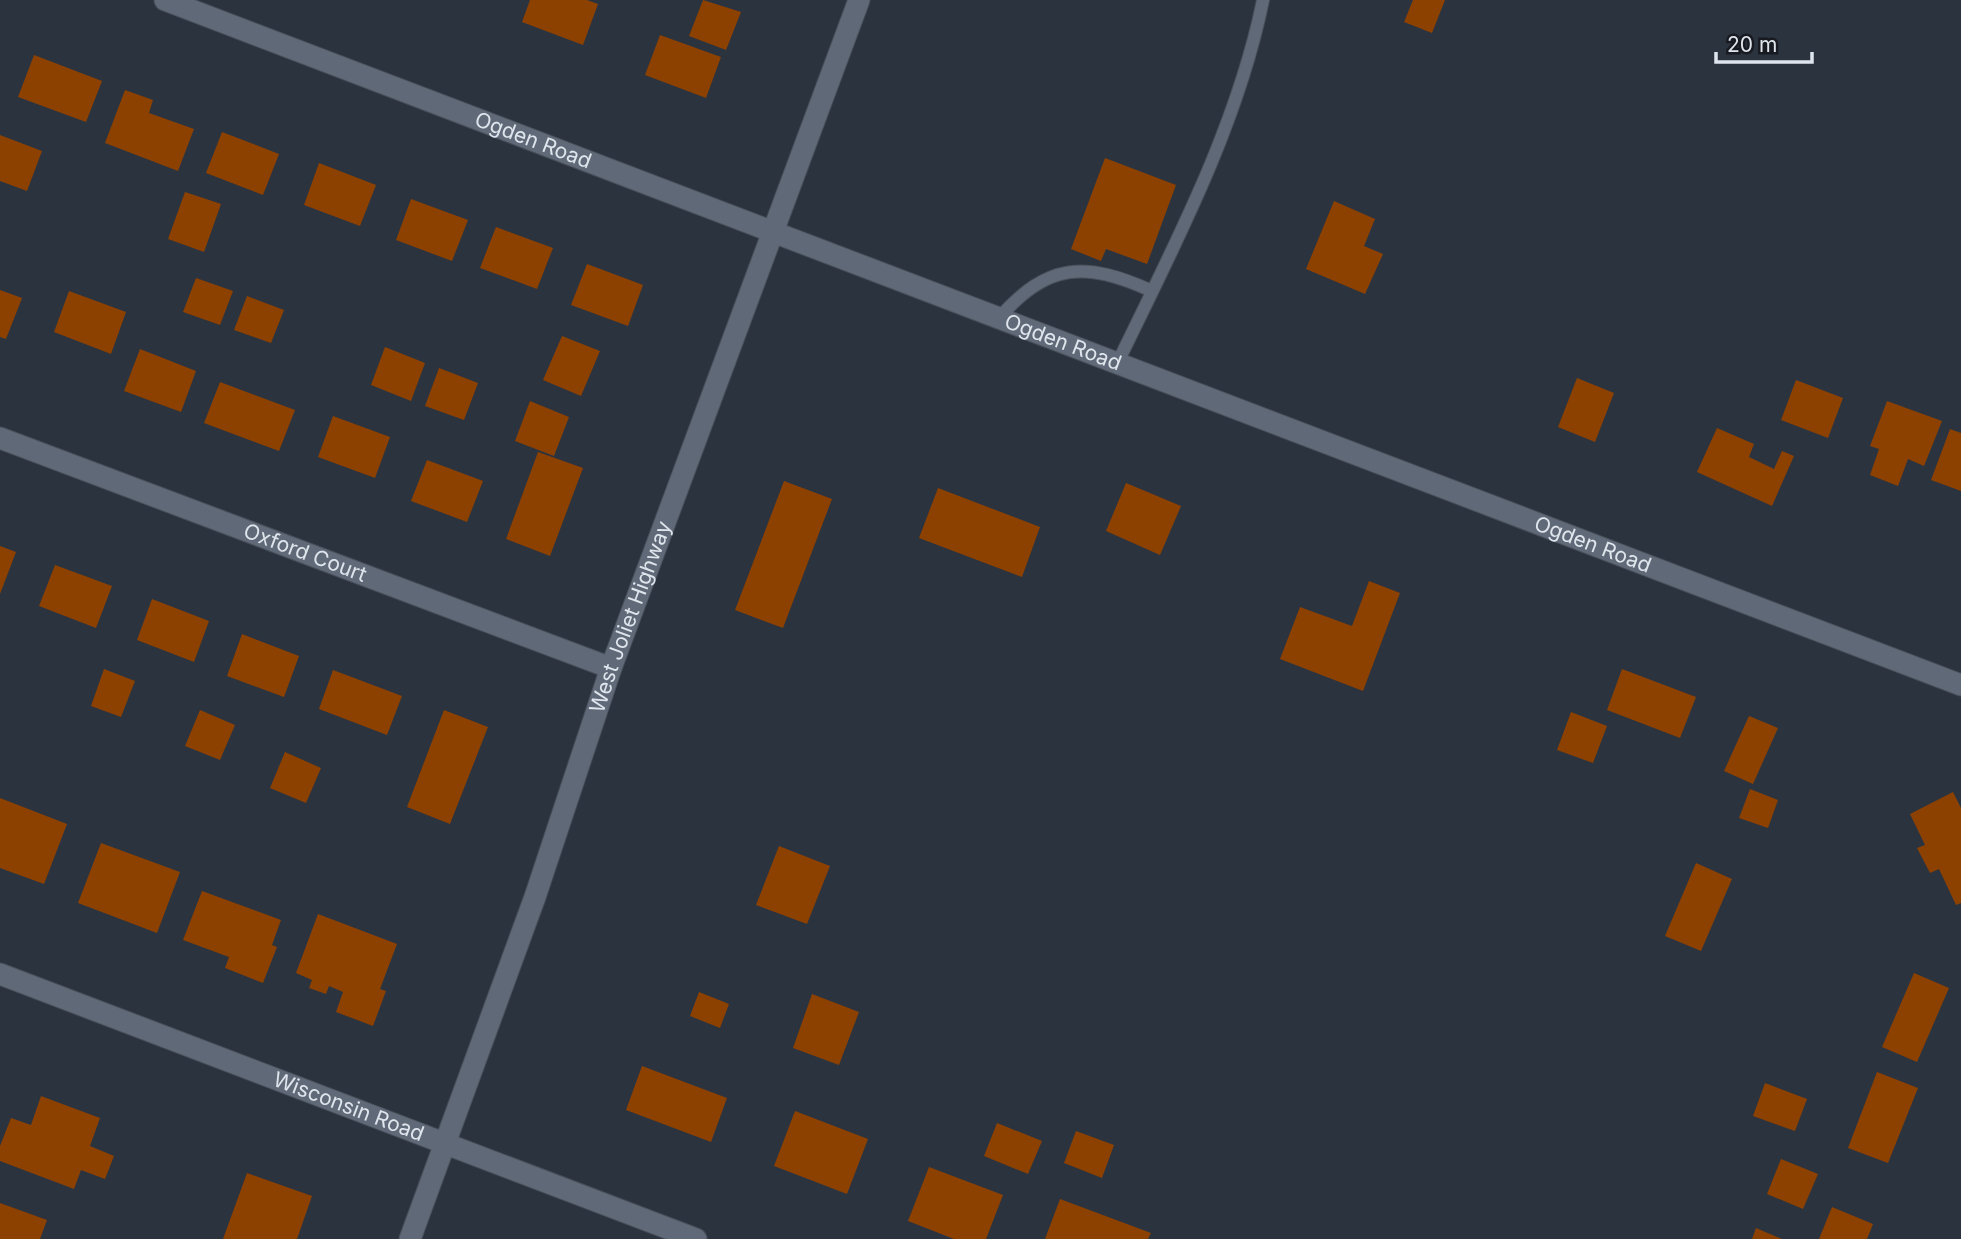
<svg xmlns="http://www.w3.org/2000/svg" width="1961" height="1239" font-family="Inter,sans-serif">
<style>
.building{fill:#8d4101}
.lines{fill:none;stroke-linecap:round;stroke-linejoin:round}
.service-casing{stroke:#484f5a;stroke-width:14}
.minor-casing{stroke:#484f5a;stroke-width:23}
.service{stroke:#606977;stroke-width:12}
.minor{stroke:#606977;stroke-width:21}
.labels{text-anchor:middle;stroke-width:6;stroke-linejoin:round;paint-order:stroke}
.street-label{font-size:21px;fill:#dfe5ed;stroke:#171a20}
</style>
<rect width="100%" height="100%" fill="#2b333f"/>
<g class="building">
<path d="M530,0H587L598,4L583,45L522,22Z"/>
<path d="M703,0L741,12L726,50L689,36Z"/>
<path d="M1413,0H1445L1432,33L1404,22Z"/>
<path d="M660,35L721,57L706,98L645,75Z"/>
<path d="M34,55L102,81L86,122L18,97Z"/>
<path d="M125,90L153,100L149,113L194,129L178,171L105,143Z"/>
<path d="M222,132L279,154L263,195L206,173Z"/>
<path d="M0,135L42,151L27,191L0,181Z"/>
<path d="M1105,158L1176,185L1147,264L1106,249L1101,261L1071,249Z"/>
<path d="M319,163L376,185L360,226L304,205Z"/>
<path d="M185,192L221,204L204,252L168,239Z"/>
<path d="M411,199L468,220L452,261L396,240Z"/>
<path d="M1334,201L1375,219L1364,246L1383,254L1365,294L1306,269Z"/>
<path d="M496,227L553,248L537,289L480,268Z"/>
<path d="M587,264L643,285L628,326L571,305Z"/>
<path d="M196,278L233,291L220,325L183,312Z"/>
<path d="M0,290L22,298L6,339L0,337Z"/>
<path d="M69,291L126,312L111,354L54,332Z"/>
<path d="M247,296L284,310L271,343L234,330Z"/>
<path d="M562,336L600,351L581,396L543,380Z"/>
<path d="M385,347L425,363L411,401L371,385Z"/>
<path d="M140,349L196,371L181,412L124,391Z"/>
<path d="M439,368L478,383L464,420L425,406Z"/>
<path d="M1577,378L1614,393L1595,442L1558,427Z"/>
<path d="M1796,380L1843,398L1828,438L1781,420Z"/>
<path d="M220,382L295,410L279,451L204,423Z"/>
<path d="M530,401L569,417L554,456L515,441Z"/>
<path d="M1887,401L1942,421L1924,466L1908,459L1898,486L1870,475L1879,449L1870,446Z"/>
<path d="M333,416L390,437L375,478L318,457Z"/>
<path d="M1717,428L1754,444L1749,457L1774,469L1782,451L1794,456L1772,506L1697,472Z"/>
<path d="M1950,429L1961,433V491L1931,480Z"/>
<path d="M538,452L583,468L550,556L506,539Z"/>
<path d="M427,460L483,481L467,522L411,501Z"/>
<path d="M784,481L832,499L783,628L735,610Z"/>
<path d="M1126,483L1181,506L1160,555L1106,531Z"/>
<path d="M938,488L1040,527L1022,577L919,538Z"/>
<path d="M0,546L16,552L0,594Z"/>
<path d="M55,565L112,586L96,628L39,606Z"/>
<path d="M1369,581L1400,593L1363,691L1280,659L1300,607L1352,626Z"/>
<path d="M152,599L209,621L194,662L137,640Z"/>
<path d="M242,634L299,656L284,697L227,676Z"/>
<path d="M104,669L135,681L121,717L91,706Z"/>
<path d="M1622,669L1696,697L1680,738L1607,710Z"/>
<path d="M333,670L402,696L387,735L319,709Z"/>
<path d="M200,710L235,725L220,760L185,746Z"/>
<path d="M444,710L488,727L450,824L407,807Z"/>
<path d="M1571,712L1607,726L1593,763L1557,750Z"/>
<path d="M1749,716L1778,728L1753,784L1724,771Z"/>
<path d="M285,752L321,768L306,803L270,788Z"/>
<path d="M1750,789L1778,800L1768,828L1739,818Z"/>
<path d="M1953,792L1961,808V903L1956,905L1939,869L1930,873L1917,848L1925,845L1910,814Z"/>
<path d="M0,798L67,824L44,884L0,868Z"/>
<path d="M101,843L180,872L157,933L78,903Z"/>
<path d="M779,846L830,866L807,924L756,905Z"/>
<path d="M1696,863L1732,879L1701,951L1665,936Z"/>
<path d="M202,891L281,920L272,945L277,947L263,983L225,968L229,957L183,940Z"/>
<path d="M318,914L397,944L380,989L386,991L373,1026L336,1012L343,992L329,986L326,994L309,988L312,980L296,973Z"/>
<path d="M1914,973L1949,988L1917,1062L1882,1047Z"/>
<path d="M699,992L729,1004L720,1028L690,1016Z"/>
<path d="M812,994L859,1012L839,1065L793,1048Z"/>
<path d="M642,1066L727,1098L711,1142L626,1110Z"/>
<path d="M1877,1072L1918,1088L1888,1163L1848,1148Z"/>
<path d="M1765,1083L1807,1099L1795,1131L1753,1116Z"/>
<path d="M41,1096L100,1118L90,1146L114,1156L105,1179L81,1170L74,1189L0,1161V1146L11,1118L31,1125Z"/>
<path d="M795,1111L868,1139L847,1194L774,1166Z"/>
<path d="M997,1123L1042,1141L1028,1174L984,1156Z"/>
<path d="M1076,1131L1114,1145L1102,1178L1064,1163Z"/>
<path d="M1781,1159L1818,1174L1803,1209L1767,1194Z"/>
<path d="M929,1167L1003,1195L986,1239H954L908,1221Z"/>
<path d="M247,1173L312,1196L297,1239H223Z"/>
<path d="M1060,1199L1151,1233L1148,1239H1045Z"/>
<path d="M0,1203L47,1220L40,1239H0Z"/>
<path d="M1832,1207L1873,1224L1867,1239H1819Z"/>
<path d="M1756,1228L1782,1239H1752Z"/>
</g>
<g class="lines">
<g class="service-casing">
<g id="service">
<path d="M998,319C1048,262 1085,261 1152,291"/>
<path d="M1117,364C1173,248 1237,128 1263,0"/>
</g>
</g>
<g class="minor-casing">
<g id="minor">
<path id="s1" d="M165,0L1961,685"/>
<path id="s2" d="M0,438L611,668"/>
<path id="s3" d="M0,974L696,1239"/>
<path id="s4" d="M410,1239L535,897L611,668L859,0"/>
</g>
</g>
<use href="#service" class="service"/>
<use href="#minor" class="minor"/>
</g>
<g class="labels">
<g class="street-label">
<text dy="7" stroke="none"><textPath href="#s1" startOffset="394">Ogden Road</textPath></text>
<text dy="7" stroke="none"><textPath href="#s1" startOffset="961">Ogden Road</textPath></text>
<text dy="7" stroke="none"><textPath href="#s1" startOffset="1528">Ogden Road</textPath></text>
<text dy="7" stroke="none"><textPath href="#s2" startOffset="326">Oxford Court</textPath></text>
<text dy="7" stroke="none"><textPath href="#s4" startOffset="660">West Joliet Highway</textPath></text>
<text dy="7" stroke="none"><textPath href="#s3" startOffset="373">Wisconsin Road</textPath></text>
</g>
</g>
<path d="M1716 52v10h96v-10" fill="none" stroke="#dfe5ed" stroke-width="3.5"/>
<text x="1727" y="52" font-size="21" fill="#dfe5ed" stroke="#171a20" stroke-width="5" paint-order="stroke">20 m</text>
</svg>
